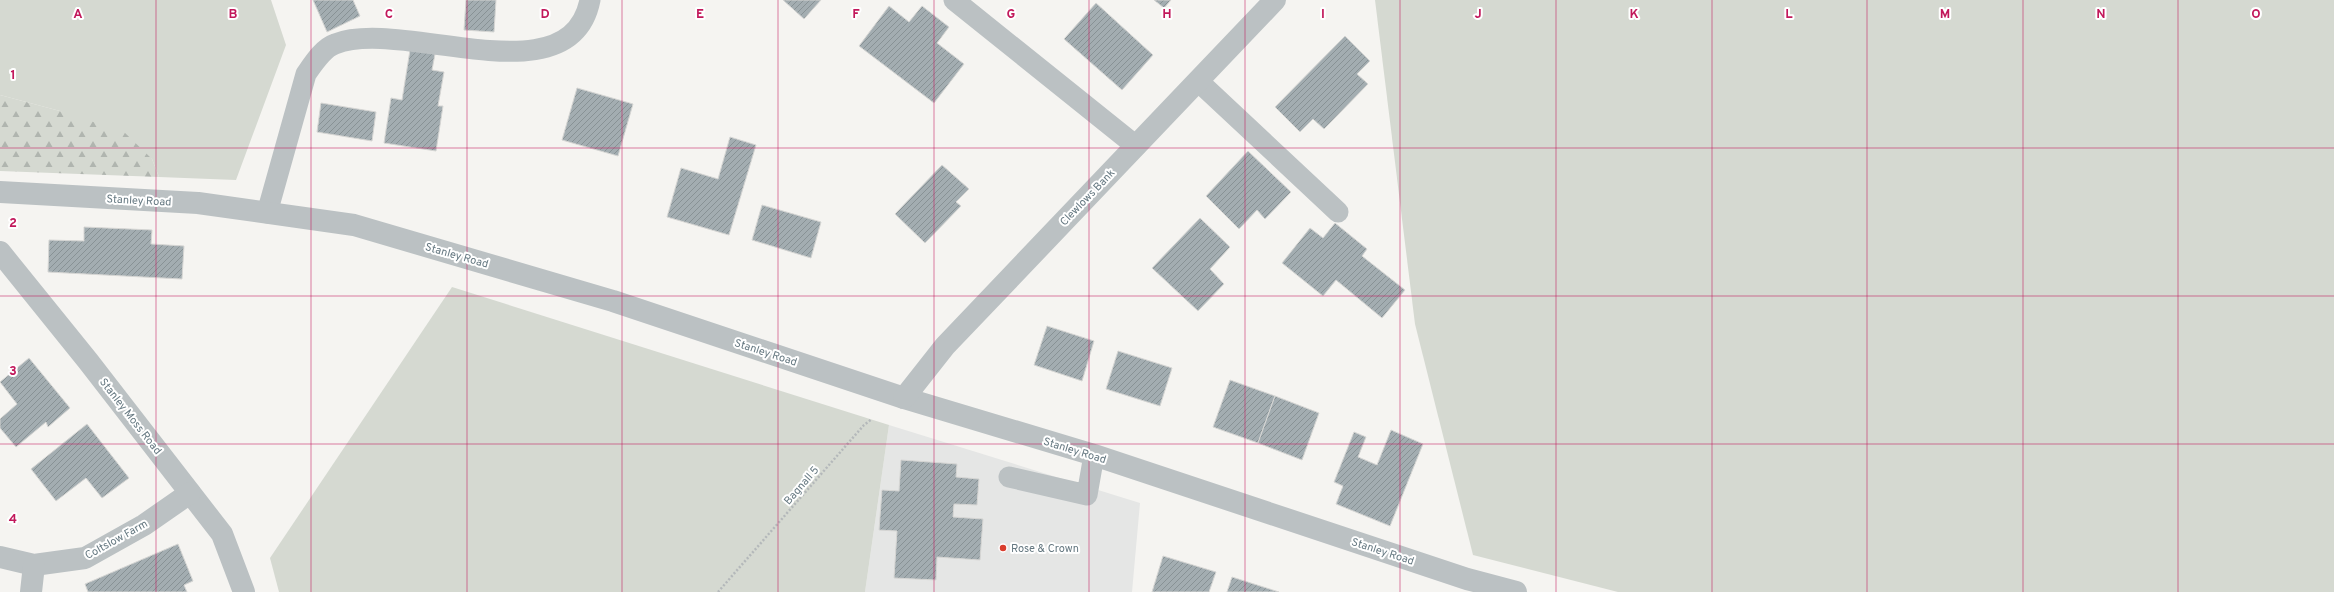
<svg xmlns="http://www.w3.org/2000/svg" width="2334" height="592" font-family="Overpass,sans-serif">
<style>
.built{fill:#e5e6e5}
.grass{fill:#d5d9d1}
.forest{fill:url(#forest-firs)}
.building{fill:url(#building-hatch);stroke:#d6d6d4}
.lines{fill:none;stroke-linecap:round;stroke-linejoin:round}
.path{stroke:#b4b8ba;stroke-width:2.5;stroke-dasharray:2 2;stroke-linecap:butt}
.service{stroke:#bbc1c3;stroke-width:21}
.minor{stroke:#bbc1c3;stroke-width:22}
.tertiary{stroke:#bbc1c3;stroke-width:22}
.grid{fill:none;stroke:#c2185b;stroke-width:1;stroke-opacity:0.55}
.poi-dot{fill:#d93d2d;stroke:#fff;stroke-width:1.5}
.labels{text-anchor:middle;stroke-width:4;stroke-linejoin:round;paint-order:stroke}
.street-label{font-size:11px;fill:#657881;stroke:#fff}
.poi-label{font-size:11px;fill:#657881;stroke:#fff;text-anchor:start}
.grid-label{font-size:13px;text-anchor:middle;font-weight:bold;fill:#c2185b;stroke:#fff;stroke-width:4;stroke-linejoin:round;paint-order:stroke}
</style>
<defs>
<pattern id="forest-firs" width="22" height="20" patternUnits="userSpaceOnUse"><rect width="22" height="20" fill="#d5d9d1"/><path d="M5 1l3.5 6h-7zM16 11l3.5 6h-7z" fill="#b0b5af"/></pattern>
<pattern id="building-hatch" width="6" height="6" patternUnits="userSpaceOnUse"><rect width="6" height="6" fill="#a3adb1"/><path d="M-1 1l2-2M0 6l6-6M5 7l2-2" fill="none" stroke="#889295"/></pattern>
</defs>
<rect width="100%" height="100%" fill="#f5f4f1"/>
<path class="built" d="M889,425L1140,503L1132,592H865Z"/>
<g class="grass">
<path d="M0,0H271L286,45L236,180L159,177L152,159L60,111L0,95Z"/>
<path d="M1375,0H2334V592H1618L1473,555L1415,324Z"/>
<path d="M452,287L889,425L865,592H279L270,558Z"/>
</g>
<path class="forest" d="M0,95L60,111L124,132L152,159L159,177L0,171Z"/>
<g class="building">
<path d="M313,0H353L360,16L327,32Z"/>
<path d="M466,0H496L494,32L464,30Z"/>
<path d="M783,0H821L804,19Z"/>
<path d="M1154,0H1171L1164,8Z"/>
<path d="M1096,3L1153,55L1122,90L1064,39Z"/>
<path d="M889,6L909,22L922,6L949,27L937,43L964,64L934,103L859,46Z"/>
<path d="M1345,36L1370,61L1357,74L1368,84L1324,129L1313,119L1300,132L1275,107Z"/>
<path d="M410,50L435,54L432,70L444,72L438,106H443L436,151L384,143L391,98L402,100Z"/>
<path d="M577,88L633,104L618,156L562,140Z"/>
<path d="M321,103L376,112L372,141L317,132Z"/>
<path d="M730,137L756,145L729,235L667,217L681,168L718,179Z"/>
<path d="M1248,151L1291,192L1265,219L1257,210L1239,229L1206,196Z"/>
<path d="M942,165L969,189L956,202L961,206L925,243L895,214Z"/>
<path d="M762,205L821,222L811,258L752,240Z"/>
<path d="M1200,218L1230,247L1210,269L1224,284L1198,311L1152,268Z"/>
<path d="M1335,223L1367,249L1362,256L1405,290L1382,318L1336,280L1323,296L1282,263L1310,228L1323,238Z"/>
<path d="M84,227L152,230L151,244L184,246L182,279L48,272L49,240L84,241Z"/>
<path d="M1047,326L1094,341L1082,381L1034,365Z"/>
<path d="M1118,351L1172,368L1160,406L1106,389Z"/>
<path d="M29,358L70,408L48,427L46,422L16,447L0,428V419L17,404L0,382Z"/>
<path d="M1230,380L1275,396L1258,443L1213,427Z"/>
<path d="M1275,396L1319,413L1302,460L1258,443Z"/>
<path d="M87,424L129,478L102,498L86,478L56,501L31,469Z"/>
<path d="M1391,430L1423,444L1390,526L1336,504L1343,486L1334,482L1354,432L1366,437L1358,457L1377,465Z"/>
<path d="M901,460L957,464L956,477L979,479L977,505L954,504L953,517L983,519L980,560L937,557L936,580L894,578L897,531L879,530L882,490L899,491Z"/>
<path d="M178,544L193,581L184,585L187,592H88L85,584Z"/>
<path d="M1163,556L1216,572L1209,592H1152Z"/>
<path d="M1232,577L1279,592H1227Z"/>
</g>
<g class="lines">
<path class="path" d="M718,592L864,425L872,419"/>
<g class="service">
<path d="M954,0L1136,146"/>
<path d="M1198,81L1338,212"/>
<path d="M267,213L306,74C313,64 323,48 335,44C402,17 570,101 590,0"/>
<path d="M1009,477L1087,495L1094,455"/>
</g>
<g class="minor">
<path d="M0,252L88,361L222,534L244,592"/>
<path d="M0,557L34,565L85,558L144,525L190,493"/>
<path d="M31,592L34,565"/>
</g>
<g class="tertiary">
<path d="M0,192L198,203L354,225L613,301L904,398L1094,455L1467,579L1516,592"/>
<path d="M904,398L945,346L1275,0"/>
</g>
</g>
<path class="grid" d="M156,0V592M311,0V592M467,0V592M622,0V592M778,0V592M934,0V592M1089,0V592M1245,0V592M1400,0V592M1556,0V592M1712,0V592M1867,0V592M2023,0V592M2178,0V592M0,148H2334M0,296H2334M0,444H2334"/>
<circle class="poi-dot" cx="1003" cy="548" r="4"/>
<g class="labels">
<g class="street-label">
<text transform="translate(1087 197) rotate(-46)" y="4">Clewlows Bank</text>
<text transform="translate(139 200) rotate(3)" y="4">Stanley Road</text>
<text transform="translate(457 255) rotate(16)" y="4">Stanley Road</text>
<text transform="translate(766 352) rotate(18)" y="4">Stanley Road</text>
<text transform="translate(131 416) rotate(52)" y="4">Stanley Moss Road</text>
<text transform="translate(1075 450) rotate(17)" y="4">Stanley Road</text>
<text transform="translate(801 485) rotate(-49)" y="4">Bagnall 5</text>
<text transform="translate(116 539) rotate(-29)" y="4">Coltslow Farm</text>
<text transform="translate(1383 551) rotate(18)" y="4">Stanley Road</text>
</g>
<g class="poi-label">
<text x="1011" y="552">Rose &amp; Crown</text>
</g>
</g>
<g class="grid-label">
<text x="78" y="18">A</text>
<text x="233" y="18">B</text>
<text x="389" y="18">C</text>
<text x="545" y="18">D</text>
<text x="700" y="18">E</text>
<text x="856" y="18">F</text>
<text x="1011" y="18">G</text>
<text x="1167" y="18">H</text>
<text x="1323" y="18">I</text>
<text x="1478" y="18">J</text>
<text x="1634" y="18">K</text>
<text x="1789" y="18">L</text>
<text x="1945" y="18">M</text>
<text x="2101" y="18">N</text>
<text x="2256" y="18">O</text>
<text x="13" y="79">1</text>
<text x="13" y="227">2</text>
<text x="13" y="375">3</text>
<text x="13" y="523">4</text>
</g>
</svg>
